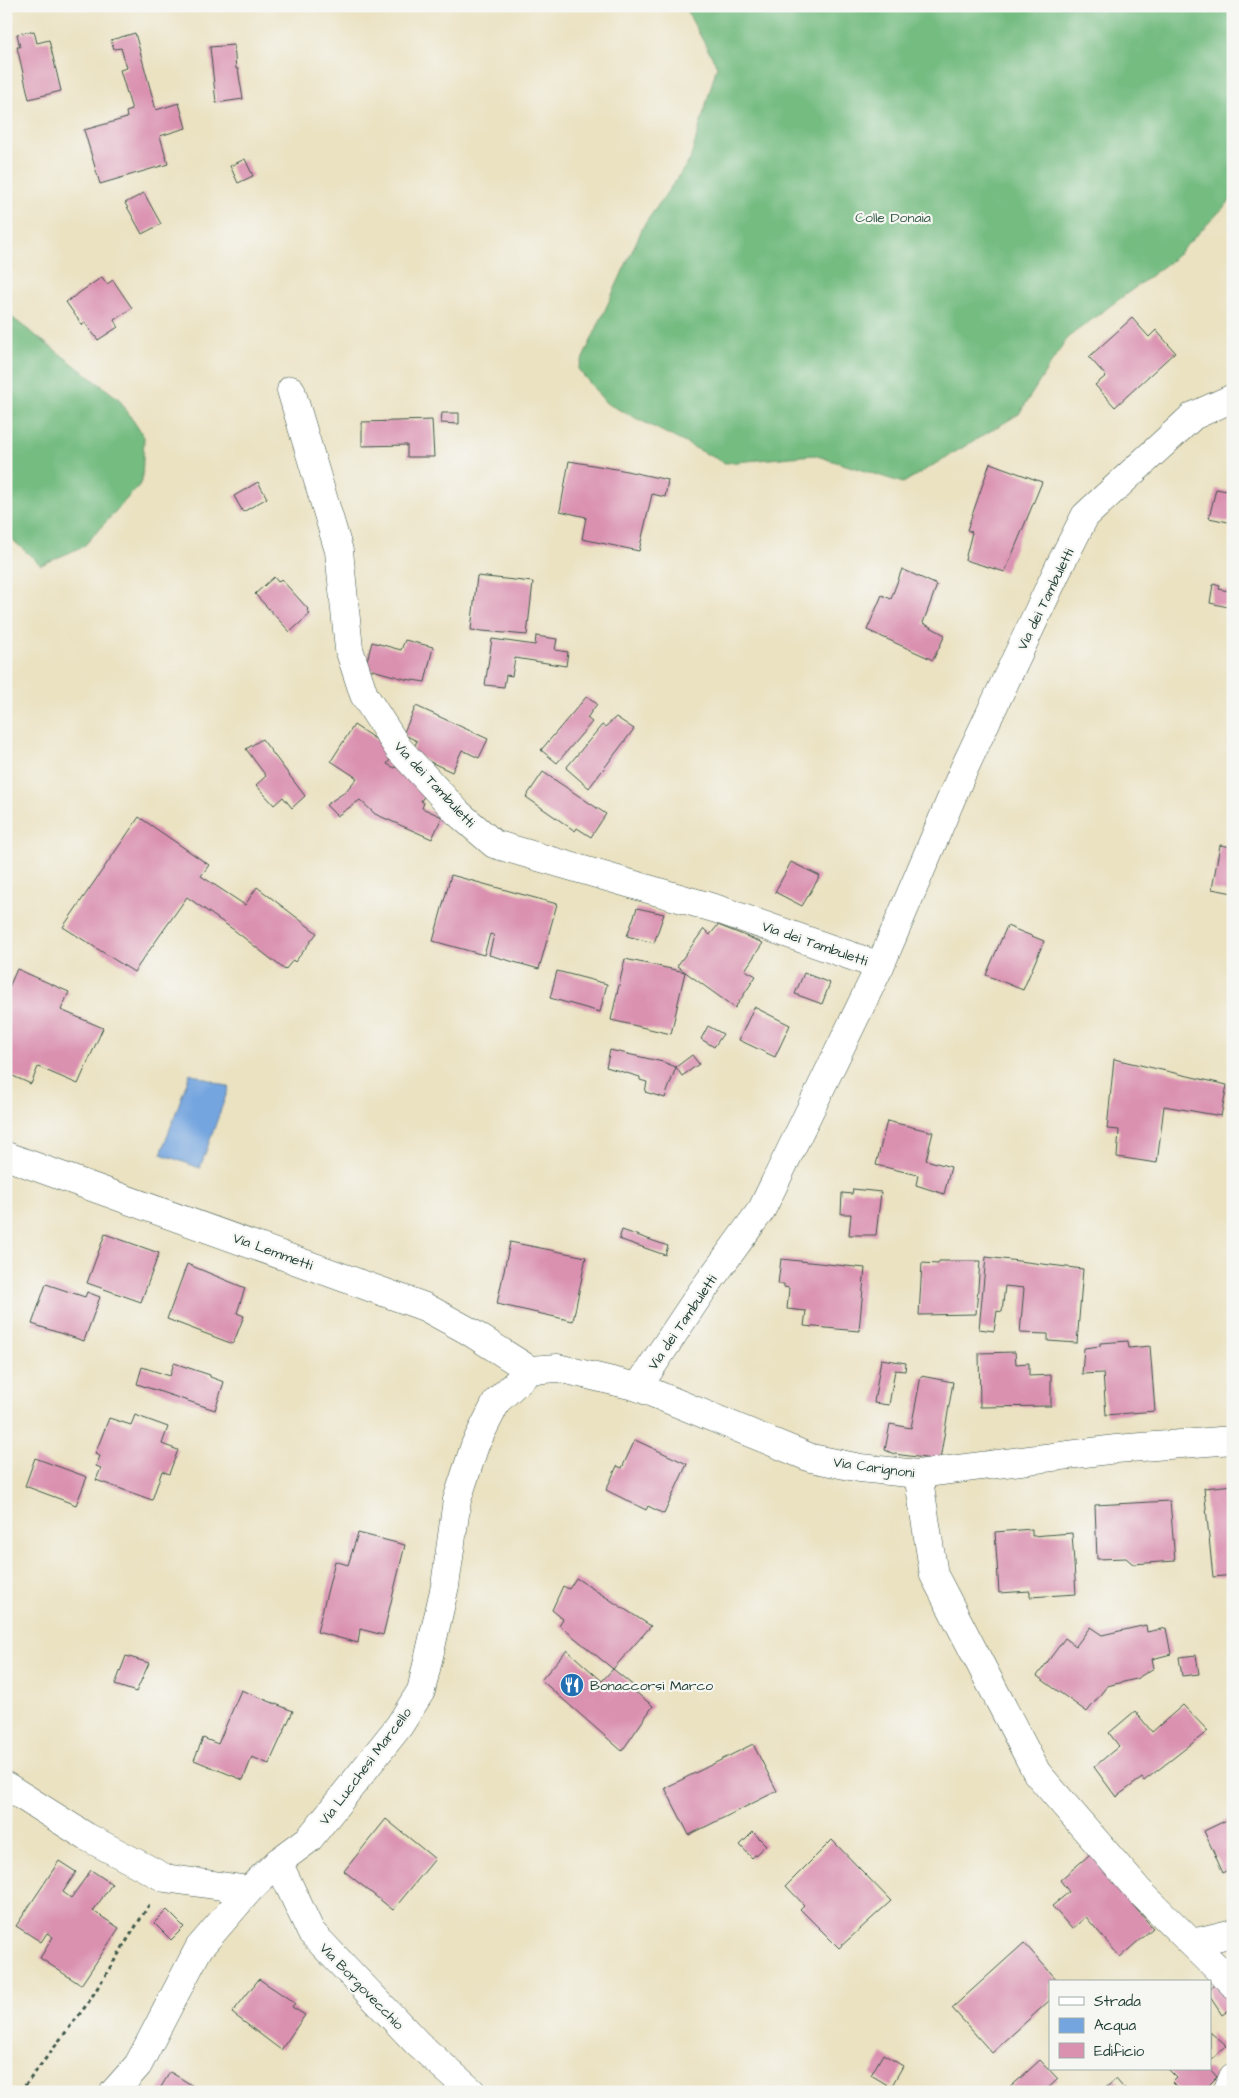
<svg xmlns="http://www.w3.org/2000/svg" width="1239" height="2098" font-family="'Architects Daughter',sans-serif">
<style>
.forest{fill:#74bc81;stroke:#4a7c5a}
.water{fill:#74a5df;stroke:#4a718a}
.building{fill:#da91b0}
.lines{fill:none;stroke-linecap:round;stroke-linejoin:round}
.minor-casing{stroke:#3e5649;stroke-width:29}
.path{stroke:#3e5649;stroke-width:3;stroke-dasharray:4 4;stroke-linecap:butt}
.minor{stroke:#fff;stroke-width:28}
.labels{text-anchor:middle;stroke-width:4.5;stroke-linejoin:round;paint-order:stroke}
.park-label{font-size:14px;fill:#365d48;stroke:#f6f6f2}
.street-label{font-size:14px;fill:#1f3d34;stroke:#f6f6f2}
.poi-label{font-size:14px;fill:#1f3d34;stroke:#f6f6f2;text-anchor:start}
</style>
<rect width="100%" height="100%" fill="#f6f6f2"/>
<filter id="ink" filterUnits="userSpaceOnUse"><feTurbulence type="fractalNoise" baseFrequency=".02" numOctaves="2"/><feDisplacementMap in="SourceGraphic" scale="10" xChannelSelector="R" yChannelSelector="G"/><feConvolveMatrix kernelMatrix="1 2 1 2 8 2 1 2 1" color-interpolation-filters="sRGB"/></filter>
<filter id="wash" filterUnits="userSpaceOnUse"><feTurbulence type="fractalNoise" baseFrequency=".0096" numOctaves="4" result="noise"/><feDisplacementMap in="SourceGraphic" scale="20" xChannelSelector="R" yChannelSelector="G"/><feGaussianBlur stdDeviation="1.12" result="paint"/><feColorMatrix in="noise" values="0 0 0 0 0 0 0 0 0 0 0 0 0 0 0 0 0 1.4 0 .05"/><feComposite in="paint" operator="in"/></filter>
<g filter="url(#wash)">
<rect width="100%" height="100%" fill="#ebe2c2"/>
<g class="forest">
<path d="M684,6H1233V198L1172,260L1067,338L1019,414L903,483L814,455L725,463L606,403L578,369L644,225L690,160L717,66Z"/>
<path d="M6,313L119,399L144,437L142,482L84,546L41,565L6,534Z"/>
</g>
<path class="water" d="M190,1073L229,1087L200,1168L161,1154Z"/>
<g id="blocks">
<g class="building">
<path d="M34,31L37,43L49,40L61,91L29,99L17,47H20L17,34Z"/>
<path d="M135,33L156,110L179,103L186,128L160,136L168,164L100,184L84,130L127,118L126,112L132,110L120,70L127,68L121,48L114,49L111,40Z"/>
<path d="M234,45L236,69H238L243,99L216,103L210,47Z"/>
<path d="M245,159L253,176L238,183L230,166Z"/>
<path d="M144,193L161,224L142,234L125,203Z"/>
<path d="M102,277L107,284L113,280L132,308L114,320L118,327L98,340L85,323L82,325L66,302Z"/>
<path d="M1132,318L1149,337L1156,330L1175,352L1115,407L1095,385L1106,376L1089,357Z"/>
<path d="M442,413H459V424L441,423Z"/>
<path d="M432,420L434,457H407V445L362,446V422Z"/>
<path d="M569,461L622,470L668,480L665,497L652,494L639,551L582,539L586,517L560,511Z"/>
<path d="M990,463L1042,482L1005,572L965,560L972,532L967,530Z"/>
<path d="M258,482L267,498L243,512L234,496Z"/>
<path d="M1216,489L1233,492V523L1209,518Z"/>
<path d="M902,569L937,585L923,623L945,635L933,660L867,630L882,595L891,599Z"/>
<path d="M477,576L533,582L527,635L471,630Z"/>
<path d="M274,577L278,582L281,579L308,609L307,610L310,614L290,632L255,594Z"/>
<path d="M1213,584L1220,586L1219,589L1233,592L1232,608L1210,603Z"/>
<path d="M536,636L557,639L555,650L568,652L566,666L515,658L512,676L506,675L504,687L485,685L492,639L535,645Z"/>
<path d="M405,640L433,647L425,682L405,679L365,668L372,642L401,650Z"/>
<path d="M587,696L597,704L587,718L592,722L557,763L541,750Z"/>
<path d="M416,706L488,739L479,758L462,750L452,772L411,753L417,741L403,734Z"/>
<path d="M616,717L634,729L589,788L566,768L602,725L605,727Z"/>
<path d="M354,725L395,752L387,764L395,768L398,763L425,795L421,801L424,803L422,808L442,817L432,839L375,814L360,800L337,816L326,805L345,792L357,778L331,761Z"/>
<path d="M262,739L305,796L292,808L283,797L274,805L256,785L266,776L246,749Z"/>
<path d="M543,772L606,814L591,837L577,828L575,831L526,797Z"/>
<path d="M139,817L209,865L201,876L245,905L257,887L317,933L295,962L293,960L285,970L234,930L187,897L134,972L63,927Z"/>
<path d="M1220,845L1233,847V893L1212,889Z"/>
<path d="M791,862L820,876L802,906L775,892Z"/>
<path d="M451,875L557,904L539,969L489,955L494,935L490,934L484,955L433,941Z"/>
<path d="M637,908L664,914L654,943L627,936Z"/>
<path d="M718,925L763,943L745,970L756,976L735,1008L677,966L704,929L710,935Z"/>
<path d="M1007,926L1044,941L1023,990L986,975Z"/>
<path d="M625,959L685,972L671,1034L611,1020Z"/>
<path d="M17,969L69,992L61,1010L103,1028L78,1084L38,1067L31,1084L6,1073V994Z"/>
<path d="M557,971L607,984L600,1012L550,998Z"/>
<path d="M804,973L830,983L822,1004L795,994Z"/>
<path d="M754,1007L790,1025L775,1057L739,1040Z"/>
<path d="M708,1026L723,1034L714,1047L701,1039Z"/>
<path d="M610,1050L663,1062L676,1067L665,1098L645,1092L647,1082L640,1080V1077L606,1067Z"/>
<path d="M692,1055L699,1064L682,1076L676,1067Z"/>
<path d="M1114,1059L1227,1085L1221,1116L1164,1106L1157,1163L1117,1157L1119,1130L1107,1129Z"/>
<path d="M887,1121L933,1132L926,1160L951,1167L944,1194L916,1185L918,1175L876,1165Z"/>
<path d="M853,1189L881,1192L876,1235H849L851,1214H841L842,1193L852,1194Z"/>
<path d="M622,1230L668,1246L665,1255L619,1239Z"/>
<path d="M105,1234L159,1253L141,1302L87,1283Z"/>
<path d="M510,1242L586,1257L573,1321L497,1304Z"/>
<path d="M986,1257L1083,1269L1077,1343L1048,1341V1334L1020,1333L1024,1288L1005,1286L1002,1312L997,1311L994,1331L979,1329Z"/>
<path d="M781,1259L865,1268L859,1331L804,1326L806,1311L787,1309L789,1288L784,1287V1284H778Z"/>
<path d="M939,1261H980L976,1314L919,1315L922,1263L938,1264Z"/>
<path d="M187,1264L245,1288L237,1313L244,1316L233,1344L167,1319Z"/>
<path d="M46,1284L85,1297L87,1292L100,1297L84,1341L32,1324Z"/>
<path d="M1128,1341L1129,1348L1150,1346L1155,1411L1106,1415L1103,1373L1082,1374L1084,1348L1100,1346V1343Z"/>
<path d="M1015,1352L1016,1364L1029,1363V1376L1051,1375V1406L980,1407L979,1353Z"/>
<path d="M881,1359L906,1363L905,1371L895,1370L889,1405L874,1403Z"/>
<path d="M174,1363L210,1375V1377L224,1382L215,1410L137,1384L142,1367L170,1376Z"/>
<path d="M921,1376L953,1382L940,1460L894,1454L885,1450L890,1424L911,1428Z"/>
<path d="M135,1415L168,1427L162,1444L178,1450L169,1474L162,1471L152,1500L96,1480L101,1468L96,1466L100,1456L95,1454L109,1418L131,1425Z"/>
<path d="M635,1440L687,1464L664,1514L648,1506L646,1510L606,1490L617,1466L622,1468Z"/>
<path d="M35,1458L87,1477L76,1505L25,1486Z"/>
<path d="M1233,1485V1575L1213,1577L1204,1488Z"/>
<path d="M1170,1501L1175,1561L1133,1564L1126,1558L1097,1559L1095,1505Z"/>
<path d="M1032,1529V1536L1072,1533L1076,1594L1030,1597V1591L999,1593L995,1532Z"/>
<path d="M358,1533L405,1545L383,1635L360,1629L358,1643L317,1632L335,1561L348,1565Z"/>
<path d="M576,1578L651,1626L613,1669L559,1625L563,1619L552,1610L563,1586L569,1589Z"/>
<path d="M1146,1625L1147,1632L1166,1628L1171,1654L1152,1659L1154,1668L1136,1679L1107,1686L1087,1712L1037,1676L1065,1638L1076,1646L1090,1627L1102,1635Z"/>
<path d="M567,1650L602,1681L613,1669L635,1687L633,1690L653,1706L622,1751L541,1680Z"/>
<path d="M1196,1655L1199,1674L1182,1676L1179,1657Z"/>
<path d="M126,1656L149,1663L136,1692L115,1685Z"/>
<path d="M241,1690L293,1711L269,1764L252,1757L243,1780L194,1760L203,1738L218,1744Z"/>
<path d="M1183,1705L1208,1731L1144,1781L1142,1778L1116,1797L1094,1767L1119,1746L1109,1733L1135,1711L1152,1732Z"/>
<path d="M753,1744L777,1791L689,1835L665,1788Z"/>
<path d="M1233,1817V1868L1223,1873L1204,1831Z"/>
<path d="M386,1819L435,1859L393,1910L344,1871Z"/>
<path d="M753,1832L766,1845L752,1858L740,1845Z"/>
<path d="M832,1840L891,1901L839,1948L800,1909L804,1905L786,1886Z"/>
<path d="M1095,1850L1136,1899L1131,1903L1153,1928L1120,1957L1086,1917L1072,1929L1052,1906L1069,1892L1060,1880Z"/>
<path d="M59,1861L76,1872L63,1892L71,1898L91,1870L112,1884L93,1911L119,1928L81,1985L40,1958L53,1937L47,1933L41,1942L16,1926Z"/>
<path d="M167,1910L184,1927L171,1940L154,1923Z"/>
<path d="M1024,1943L1059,1982H1050V2000L992,2053L952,2008Z"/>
<path d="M259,1979L295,2003L292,2007L305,2015L281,2050L232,2013Z"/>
<path d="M1221,1980L1233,2003V2007L1222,2015L1210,1997V1987Z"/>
<path d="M1210,2032L1226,2046L1210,2061Z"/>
<path d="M883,2054L903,2066L891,2087L871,2075Z"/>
<path d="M1040,2060L1058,2079L1044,2092H1005Z"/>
<path d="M1168,2069H1210L1217,2077L1202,2092H1181L1172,2083L1177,2078Z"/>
<path d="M170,2072L182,2079L202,2092H158Z"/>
<path d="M1116,2079L1127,2092L1103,2090Z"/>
</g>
</g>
</g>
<g filter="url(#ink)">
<use href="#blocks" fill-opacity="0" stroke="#3e5649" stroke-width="1"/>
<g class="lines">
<g class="minor-casing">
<g id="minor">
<path d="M291,390L339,551L349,649L364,695L398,748L458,813L494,844L717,909L880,966"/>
<path d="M6,1156L425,1307L467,1330L530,1370"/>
<path d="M530,1370L558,1368L638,1387L811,1458L860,1468L918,1474L1116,1449L1233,1440"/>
<path d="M638,1387L700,1294L762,1209L880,966L963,771L1060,565L1085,516L1193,416L1233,398"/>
<path d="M918,1474L934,1575L1037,1773L1138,1890L1233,1984"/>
<path d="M6,1786L87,1837L165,1878L249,1890L278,1862L309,1839L399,1726L421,1691L445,1586L457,1500L475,1445L497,1401L530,1370"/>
<path d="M278,1862L311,1932L418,2044L472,2092"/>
<path d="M1192,1943L1233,1933"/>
<path d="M114,2092L138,2065L199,1948L249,1890"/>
<path d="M1227,2092L1233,2077"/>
</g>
</g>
<path class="path" d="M20,2092L88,2003L149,1905"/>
<use href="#minor" class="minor"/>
</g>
</g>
<defs>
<g id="restaurant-disc" transform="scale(1.25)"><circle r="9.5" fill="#1f6fb2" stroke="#f6f6f2"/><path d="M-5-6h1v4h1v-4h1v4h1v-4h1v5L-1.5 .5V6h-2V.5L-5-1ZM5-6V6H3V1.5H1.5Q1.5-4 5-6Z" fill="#fff"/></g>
</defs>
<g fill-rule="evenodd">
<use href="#restaurant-disc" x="572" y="1685"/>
</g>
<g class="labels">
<g class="park-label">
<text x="893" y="222">Colle Donaia</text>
</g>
<g class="street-label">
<text transform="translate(1045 599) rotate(-64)" y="5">Via dei Tambuletti</text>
<text transform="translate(435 784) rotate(47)" y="5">Via dei Tambuletti</text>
<text transform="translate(815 943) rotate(19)" y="5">Via dei Tambuletti</text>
<text transform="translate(273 1251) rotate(20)" y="5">Via Lemmetti</text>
<text transform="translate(682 1322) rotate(-56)" y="5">Via dei Tambuletti</text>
<text transform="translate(874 1467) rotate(8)" y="5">Via Carignoni</text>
<text transform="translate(365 1766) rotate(-53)" y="5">Via Lucchesi Marcello</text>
<text transform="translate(362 1986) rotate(46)" y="5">Via Borgovecchio</text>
</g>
<g class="poi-label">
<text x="590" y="1690">Bonaccorsi Marco</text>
</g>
</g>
<rect width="1239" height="2098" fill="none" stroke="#f6f6f2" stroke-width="25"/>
<rect x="1049" y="1980" width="162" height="90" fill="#f6f6f2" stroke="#a0aca6"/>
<rect x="1059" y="1997" width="25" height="8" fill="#ffffff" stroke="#a0aca6"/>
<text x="1094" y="2006" font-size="15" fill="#1f3d34">Strada</text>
<rect x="1059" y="2018" width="25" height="15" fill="#74a5df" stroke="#a0aca6"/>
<text x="1094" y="2030" font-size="15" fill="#1f3d34">Acqua</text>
<rect x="1059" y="2043" width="25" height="15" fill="#da91b0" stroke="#a0aca6"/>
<text x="1094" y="2056" font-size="15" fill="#1f3d34">Edificio</text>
</svg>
